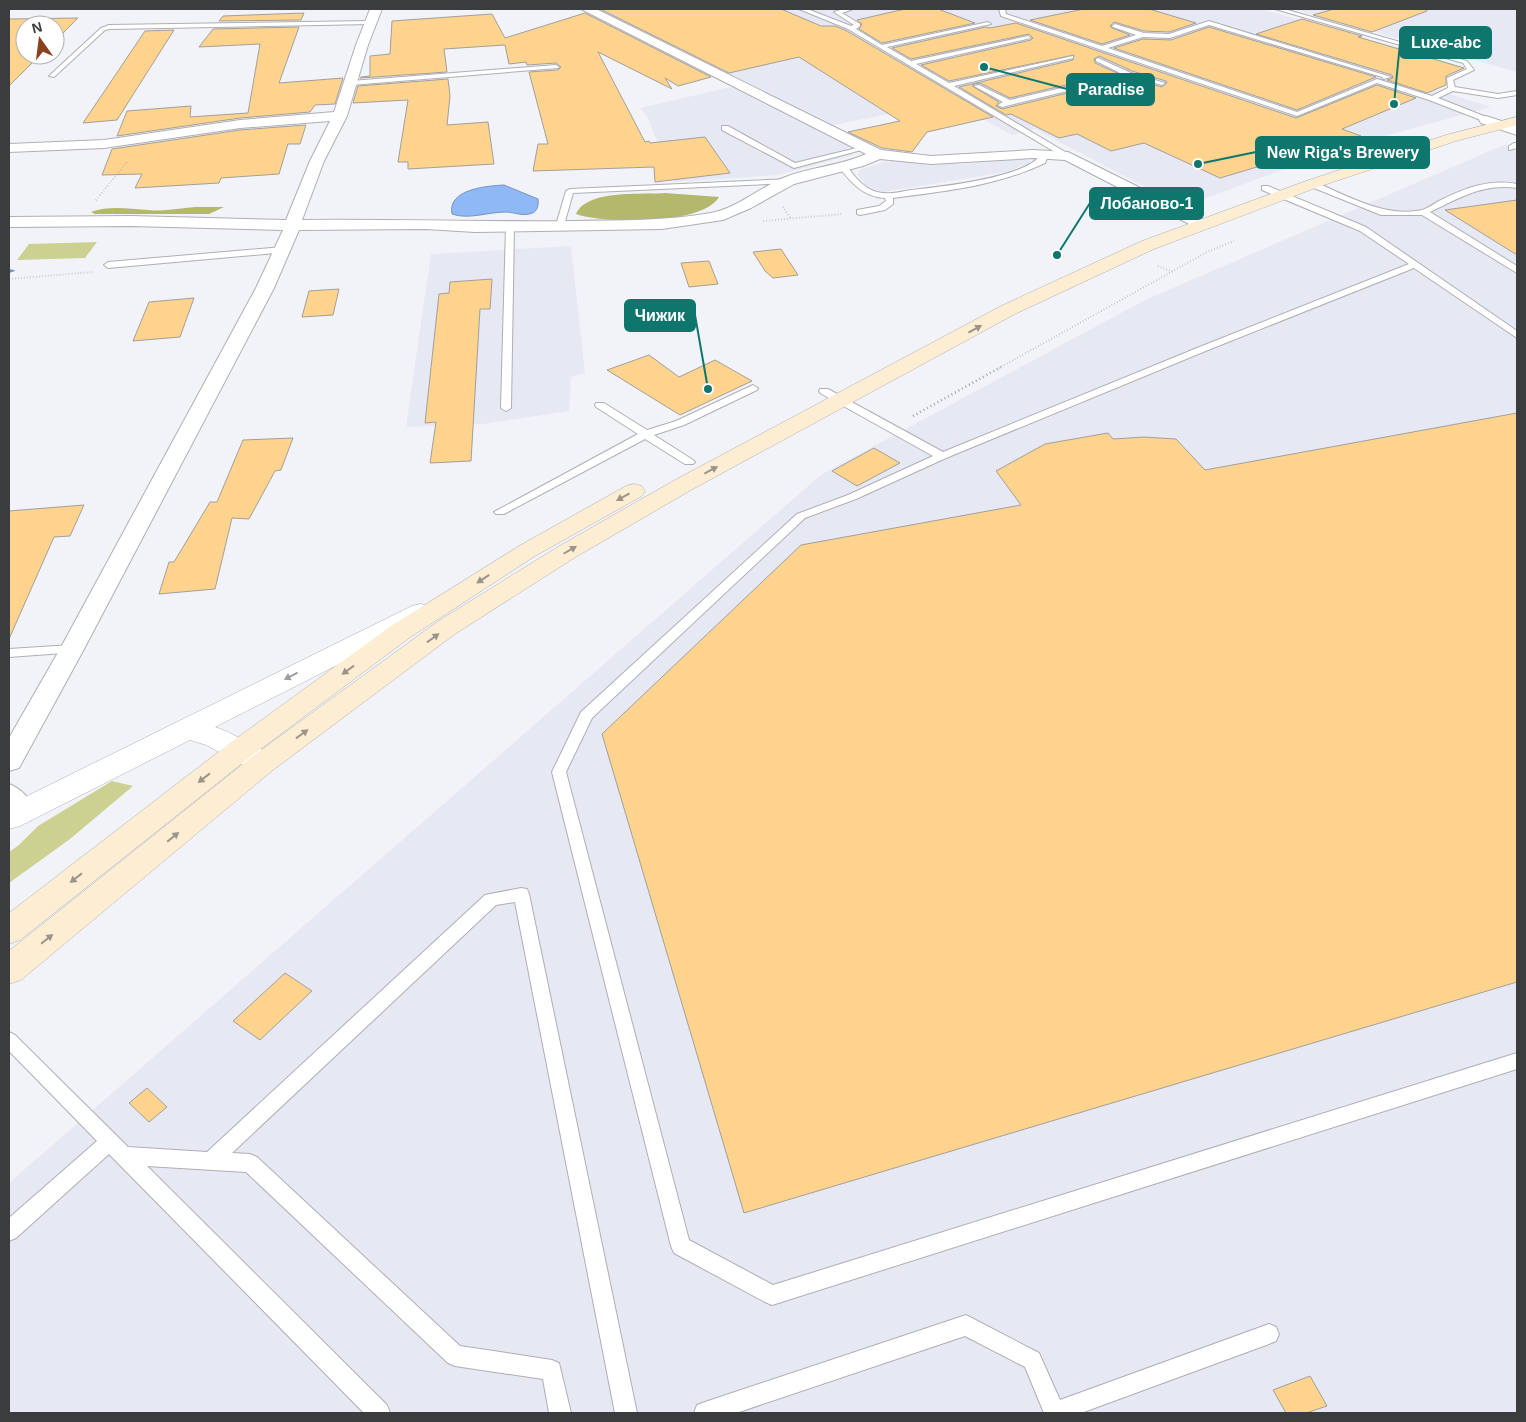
<svg xmlns="http://www.w3.org/2000/svg" width="1526" height="1422" font-family="Arial,sans-serif">
<style>
.built{fill:#e6e8f4}
.green{fill:#ccd191}
.forest{fill:#b3b86c}
.water{fill:#8eb9f6;stroke:#7594bf}
.lines{fill:none;stroke-linecap:round;stroke-linejoin:round}
.stream{fill:#7594bf;fill-rule:evenodd}
.building{fill:#fed38e;stroke:#a29f9a;fill-rule:evenodd}
.service-casing{stroke:#aeafb4;stroke-width:2}
.minor-casing{stroke:#aeafb4;stroke-width:2}
.tertiary-casing{stroke:#aeafb4;stroke-width:1}
.secondary-casing{stroke:#aeafb4;stroke-width:1}
.path-far1{stroke:#a2a3a6;stroke-width:2;stroke-dasharray:0.5 2.5;stroke-linecap:butt}
.path{stroke:#a2a3a6;stroke-width:2.5;stroke-dasharray:1 3;stroke-linecap:butt}
.service{fill:#fff;fill-rule:evenodd}
.minor{fill:#fff;fill-rule:evenodd}
.tertiary{fill:#fff;fill-rule:evenodd}
.secondary{fill:#fdedd2;fill-rule:evenodd}
.oneway{fill:#9c9488}
.oneway2{fill:#9d9e9e}
.leader{fill:none;stroke:#0f766e;stroke-width:2}
.callout-dot{fill:#0f766e;stroke:#fff;stroke-width:2}
.callout{fill:#0f766e;stroke:#0f766e;stroke-width:2}
.callout-label{font-size:16px;text-anchor:middle;font-weight:bold;fill:#fff}
</style>
<rect width="100%" height="100%" fill="#f2f3f8"/>
<g class="built">
<path d="M599,9H1261L1454,64L1411,82L1491,107L1385,136L1268,175L1191,204L1164,197L1035,129L1012,135L951,101L834,125Z"/>
<path d="M1293,9H1517V72Z"/>
<path d="M731,87L850,147L844,150L854,155L777,175L674,182L647,116L640,108Z"/>
<path d="M1506,144L1517,152V1413H9V1183L822,474L1145,300Z"/>
<path d="M1022,157L1032,163L1006,172L882,192L866,185L858,175L859,170L884,162L899,161L962,164Z"/>
<path d="M571,246L585,373L571,377L569,411L483,424L406,427L431,254Z"/>
</g>
<g class="green">
<path d="M97,242L85,258L17,260L29,244Z"/>
<path d="M112,781L133,786L70,839L9,883V852L19,845L38,826Z"/>
</g>
<g class="forest">
<path d="M665,193L719,197C703,225 605,224 576,214C587,189 641,195 665,193Z"/>
<path d="M195,207H224L209,214H95L91,212C110,205 129,209 149,210C164,212 180,208 195,207Z"/>
</g>
<path class="water" d="M504,185L538,199C539,206 537,213 529,214C523,216 512,212 506,212C488,212 468,220 452,214C447,189 487,186 504,185Z"/>
<g class="lines">
<path class="stream" d="M9,269L14,270L15,271L9,273Z"/>
</g>
<g class="building">
<path d="M600,9H781L821,26H835L847,31L993,117L927,132L912,152L882,148L848,132L900,121L799,57L729,73Z"/>
<path d="M905,9H938L975,23L882,43L859,29L862,24L857,20Z"/>
<path d="M1084,9H1149L1196,23L1169,32L1144,31L1114,22L1110,26L1112,28L1130,35L1102,44L1030,20Z"/>
<path d="M1334,9H1427V11L1372,32L1313,15Z"/>
<path d="M304,13L301,20L219,21L223,16Z"/>
<path d="M585,13L711,77L678,86L665,78L672,89L598,52L645,142L649,141L650,143L705,137L730,173L655,182L654,167L533,171L538,144H548L529,72L558,70L561,67L556,63L527,65L526,62L509,64L505,45L444,49L447,72L360,78L361,77L370,76V56L390,54L392,21L492,14L505,38Z"/>
<path d="M78,18L55,41V25H25V55H40L9,86V19Z"/>
<path d="M1302,19L1362,36L1358,37L1464,68L1446,76V85L1427,93L1387,80L1393,78L1392,75L1256,34Z"/>
<path d="M1016,23L1296,118L1377,85L1416,98L1342,129L1361,136L1220,178L1144,143L1111,151L1077,134L1059,138L1011,114L1006,115L959,87L1073,60L1074,55L949,81L921,65L1031,40L1033,38L1029,34L911,59L892,48L986,27L990,28ZM1099,56L1132,71L1166,81L1167,83L1162,87L1129,78L1002,109L996,106L999,102L972,86L974,84L980,83L1010,98L1117,73L1095,63L1094,59Z"/>
<path d="M299,27L279,83L343,78L335,104L315,105L310,112L240,118L117,136L127,111L191,106L190,117L248,113L260,44L199,47L213,29Z"/>
<path d="M1209,27L1239,36L1376,77L1297,110L1114,48L1143,39L1171,40Z"/>
<path d="M174,30L117,120L83,123L145,31Z"/>
<path d="M448,79L450,96L447,125L488,122L494,164L408,169V162H398L408,100L353,103L358,86Z"/>
<path d="M306,125L300,144H288L279,174L221,178L219,183L135,188L142,174L102,175L112,149L240,130Z"/>
<path d="M1517,200V255L1445,210Z"/>
<path d="M781,249L798,275L773,278L765,271L753,252Z"/>
<path d="M709,261L718,284L689,287L681,263Z"/>
<path d="M492,279L490,309H480L471,461L430,463L436,422L425,423L439,294L449,293L450,282Z"/>
<path d="M339,289L333,315L302,317L309,291Z"/>
<path d="M194,298L180,337L133,341L149,302Z"/>
<path d="M649,355L679,377L715,360L752,381L680,415L607,370Z"/>
<path d="M1517,413V982L744,1213L602,734L801,545L1021,505L996,471L1045,444L1108,433L1113,439L1144,437L1176,439L1205,470Z"/>
<path d="M293,438L281,470L275,471L249,519L232,518L215,589L159,594L169,562H174L210,502H217L243,440Z"/>
<path d="M874,448L900,463L857,486L832,471Z"/>
<path d="M84,505L70,536L54,537L9,639V511Z"/>
<path d="M285,973L312,991L260,1040L233,1021Z"/>
<path d="M147,1088L167,1107L149,1122L129,1103Z"/>
<path d="M1310,1376L1327,1406L1306,1413H1286L1273,1390Z"/>
</g>
<g class="lines">
<g class="service-casing">
<g id="service">
<path d="M799,9H807L851,26L854,25L834,12L843,9H853L842,13L860,24V26L856,29L882,45L988,22L991,24L887,47L911,61L1028,36L1031,38L916,64L949,83L1073,56V58L954,86L1072,156L1065,158L848,29Z"/>
<path d="M999,9H1005L1006,14L1102,46L1136,35L1113,27L1112,26L1115,24L1144,33L1169,34L1209,21L1391,77L1383,79L1382,77L1209,25L1170,38L1143,37L1108,48L1297,112L1377,79L1432,96L1448,88L1447,78L1467,69L1463,63L1275,9H1284L1467,61L1474,70L1453,80L1455,87L1498,94L1517,91V95L1498,98L1453,91L1438,98L1489,118V122H1486L1429,100L1377,83L1297,116L1001,16Z"/>
<path d="M370,21L372,22V24L110,29L105,30L54,77L49,76L101,28L109,25Z"/>
<path d="M1098,58L1131,73L1165,83L1162,85L1129,76L1002,107L998,105L1003,102L974,86L979,85L1010,100L1122,74L1096,61V59Z"/>
<path d="M556,65L559,67L558,68L351,85L348,83L351,81Z"/>
<path d="M722,126H728L795,163L865,146L869,148L794,168L722,130Z"/>
<path d="M1514,143H1517V148L1509,150V146Z"/>
<path d="M1041,154L1048,156L1045,163C997,186 946,191 893,198V204L885,210L860,215L857,214V210L879,206L886,201L885,198C864,197 851,183 839,167L846,165C854,176 863,188 877,192C888,195 900,192 911,190C938,187 1028,178 1041,154Z"/>
<path d="M789,179L793,181L792,183L573,193L564,225L560,228L556,225L566,191L570,189Z"/>
<path d="M1309,182H1315C1348,196 1385,218 1422,210C1429,208 1436,202 1443,199C1467,187 1490,179 1517,184V188C1484,183 1459,198 1430,212L1517,266V273L1422,215H1381L1309,186Z"/>
<path d="M1262,186H1268L1366,227L1517,331V338L1414,268L1208,350L946,458L856,499L805,518L592,718L566,772L689,1240L773,1285L1517,1053V1069L772,1305L765,1302L674,1253L671,1246L552,772L581,712L797,514L848,495L933,456L820,393L819,391L820,389H828L943,452L1202,346L1409,264L1360,231L1262,190Z"/>
<path d="M510,223L514,226L511,408L506,411L501,408L506,226Z"/>
<path d="M283,247L287,250L286,252L108,268L104,265L108,262Z"/>
<path d="M753,385L758,388L757,390L684,425L654,435L693,460L695,462L693,464H685L645,439L504,514H496L494,512L638,434L596,407L595,405L596,403H604L647,430L676,421Z"/>
<path d="M72,645L77,646L79,649L77,652L9,657V649Z"/>
<path d="M521,888L527,889L529,894L637,1413H615L515,902L496,905L232,1153L250,1154L257,1157L460,1346L552,1360L559,1363L571,1413H549L543,1379L455,1366L448,1363L246,1172L147,1166L387,1405L390,1413H364L109,1154L16,1238L9,1241V1218L97,1141L9,1051V1032L15,1035L128,1147L207,1152L485,895Z"/>
<path d="M966,1315L1039,1353L1060,1400L1269,1324L1276,1327L1279,1334L1276,1341L1269,1344L1081,1413H1044L1025,1367L965,1336L736,1413H694L697,1405L705,1402Z"/>
</g>
</g>
<g class="minor-casing">
<g id="minor">
<path d="M370,9H382L368,45L347,116L324,161L302,220C394,219 484,222 575,221C621,220 666,221 711,213C737,208 759,188 783,178C809,167 840,166 866,154L581,9H596L881,150L931,156L1033,150L1068,152L1207,221L1209,224L1207,227H1195L1065,160L1033,158L931,164L880,159L863,166L794,184L751,208L723,220L662,229L475,232L426,229L299,230L274,288L84,649L19,768L9,771V738L60,649L256,288L283,230L131,226L9,227V217L131,216L286,220L310,161L330,121L240,128L104,148L9,152V144L104,140L240,120L334,112L356,45Z"/>
<path d="M1486,116L1517,126V135L1481,123L1479,120L1481,117Z"/>
<path d="M9,784C22,789 30,799 36,811L32,819C4,828 8,804 9,784Z"/>
</g>
</g>
<g class="tertiary-casing">
<path id="tertiary" d="M421,604L430,606L434,612L430,618L215,727L226,731L272,755L276,762L272,769L262,773L252,769L206,745L190,740L20,826L9,829V805L412,606Z"/>
</g>
<g class="secondary-casing">
<g id="secondary">
<path d="M1517,117V125L1456,141L1318,187L1154,249L1015,314L691,490L574,558L455,634L273,770L21,980L9,984V951L253,756L437,622L556,548L675,480L1001,306L1142,241L1306,181L1446,135Z"/>
<path d="M634,484L642,486L645,491L642,496L535,556L409,638L250,757L20,940L9,944V913L230,743L391,626L519,546L626,486Z"/>
</g>
</g>
<g class="path-far1">
<path d="M96,200L127,162"/>
<path d="M783,207L791,219"/>
<path d="M763,221L842,214"/>
<path d="M1158,266L1173,272"/>
<path d="M9,279L93,272"/>
<path d="M999,368L1209,251L1234,241"/>
</g>
<path class="path" d="M913,416L1001,367"/>
<use href="#service" class="service"/>
<use href="#minor" class="minor"/>
<use href="#tertiary" class="tertiary"/>
<use href="#secondary" class="secondary"/>
</g>
<defs><path id="oneway-solid" d="M-6-.8H1V-3.2L6.5 0L1 3.2V.8H-6Z" transform="scale(1.25)"/></defs>
<g class="oneway">
<use href="#oneway-solid" transform="translate(975 329) rotate(-29)"/>
<use href="#oneway-solid" transform="translate(711 470) rotate(-28)"/>
<use href="#oneway-solid" transform="translate(623 497) rotate(151)"/>
<use href="#oneway-solid" transform="translate(570 550) rotate(-30)"/>
<use href="#oneway-solid" transform="translate(483 579) rotate(147)"/>
<use href="#oneway-solid" transform="translate(433 638) rotate(-36)"/>
<use href="#oneway-solid" transform="translate(348 670) rotate(144)"/>
<use href="#oneway-solid" transform="translate(302 734) rotate(-36)"/>
<use href="#oneway-solid" transform="translate(204 778) rotate(142)"/>
<use href="#oneway-solid" transform="translate(173 837) rotate(-39)"/>
<use href="#oneway-solid" transform="translate(76 878) rotate(142)"/>
<use href="#oneway-solid" transform="translate(47 939) rotate(-39)"/>
</g>
<use class="oneway2" href="#oneway-solid" transform="translate(291 676) rotate(153)"/>
<path class="leader" d="M1394 104L1400 43M984 67L1067 89M1198 164L1256 152M1057 255L1090 203M708 389L695 315"/>
<g class="callout-dot">
<circle cx="1394" cy="104" r="5"/>
<circle cx="984" cy="67" r="5"/>
<circle cx="1198" cy="164" r="5"/>
<circle cx="1057" cy="255" r="5"/>
<circle cx="708" cy="389" r="5"/>
</g>
<g class="callout">
<rect x="1400" y="27" width="91" height="31" rx="5"/>
<rect x="1067" y="74" width="87" height="31" rx="5"/>
<rect x="1256" y="137" width="173" height="31" rx="5"/>
<rect x="1090" y="188" width="113" height="31" rx="5"/>
<rect x="625" y="300" width="70" height="31" rx="5"/>
</g>
<g class="callout-label">
<text x="1446" y="48">Luxe-abc</text>
<text x="1111" y="95">Paradise</text>
<text x="1343" y="158">New Riga's Brewery</text>
<text x="1147" y="209">Лобаново-1</text>
<text x="660" y="321">Чижик</text>
</g>
<rect width="1526" height="1422" fill="none" stroke="#3b3c3e" stroke-width="20"/>
<g transform="translate(40 40) rotate(346)"><circle r="24" fill="#ffffff" stroke="#b1b1b2"/>
<path d="M0-4L9 19L0 12L-9 19Z" fill="#89421e"/>
<text y="-8" font-size="14" font-weight="bold" text-anchor="middle" fill="#3b3c3e">N</text>
</g>
</svg>
